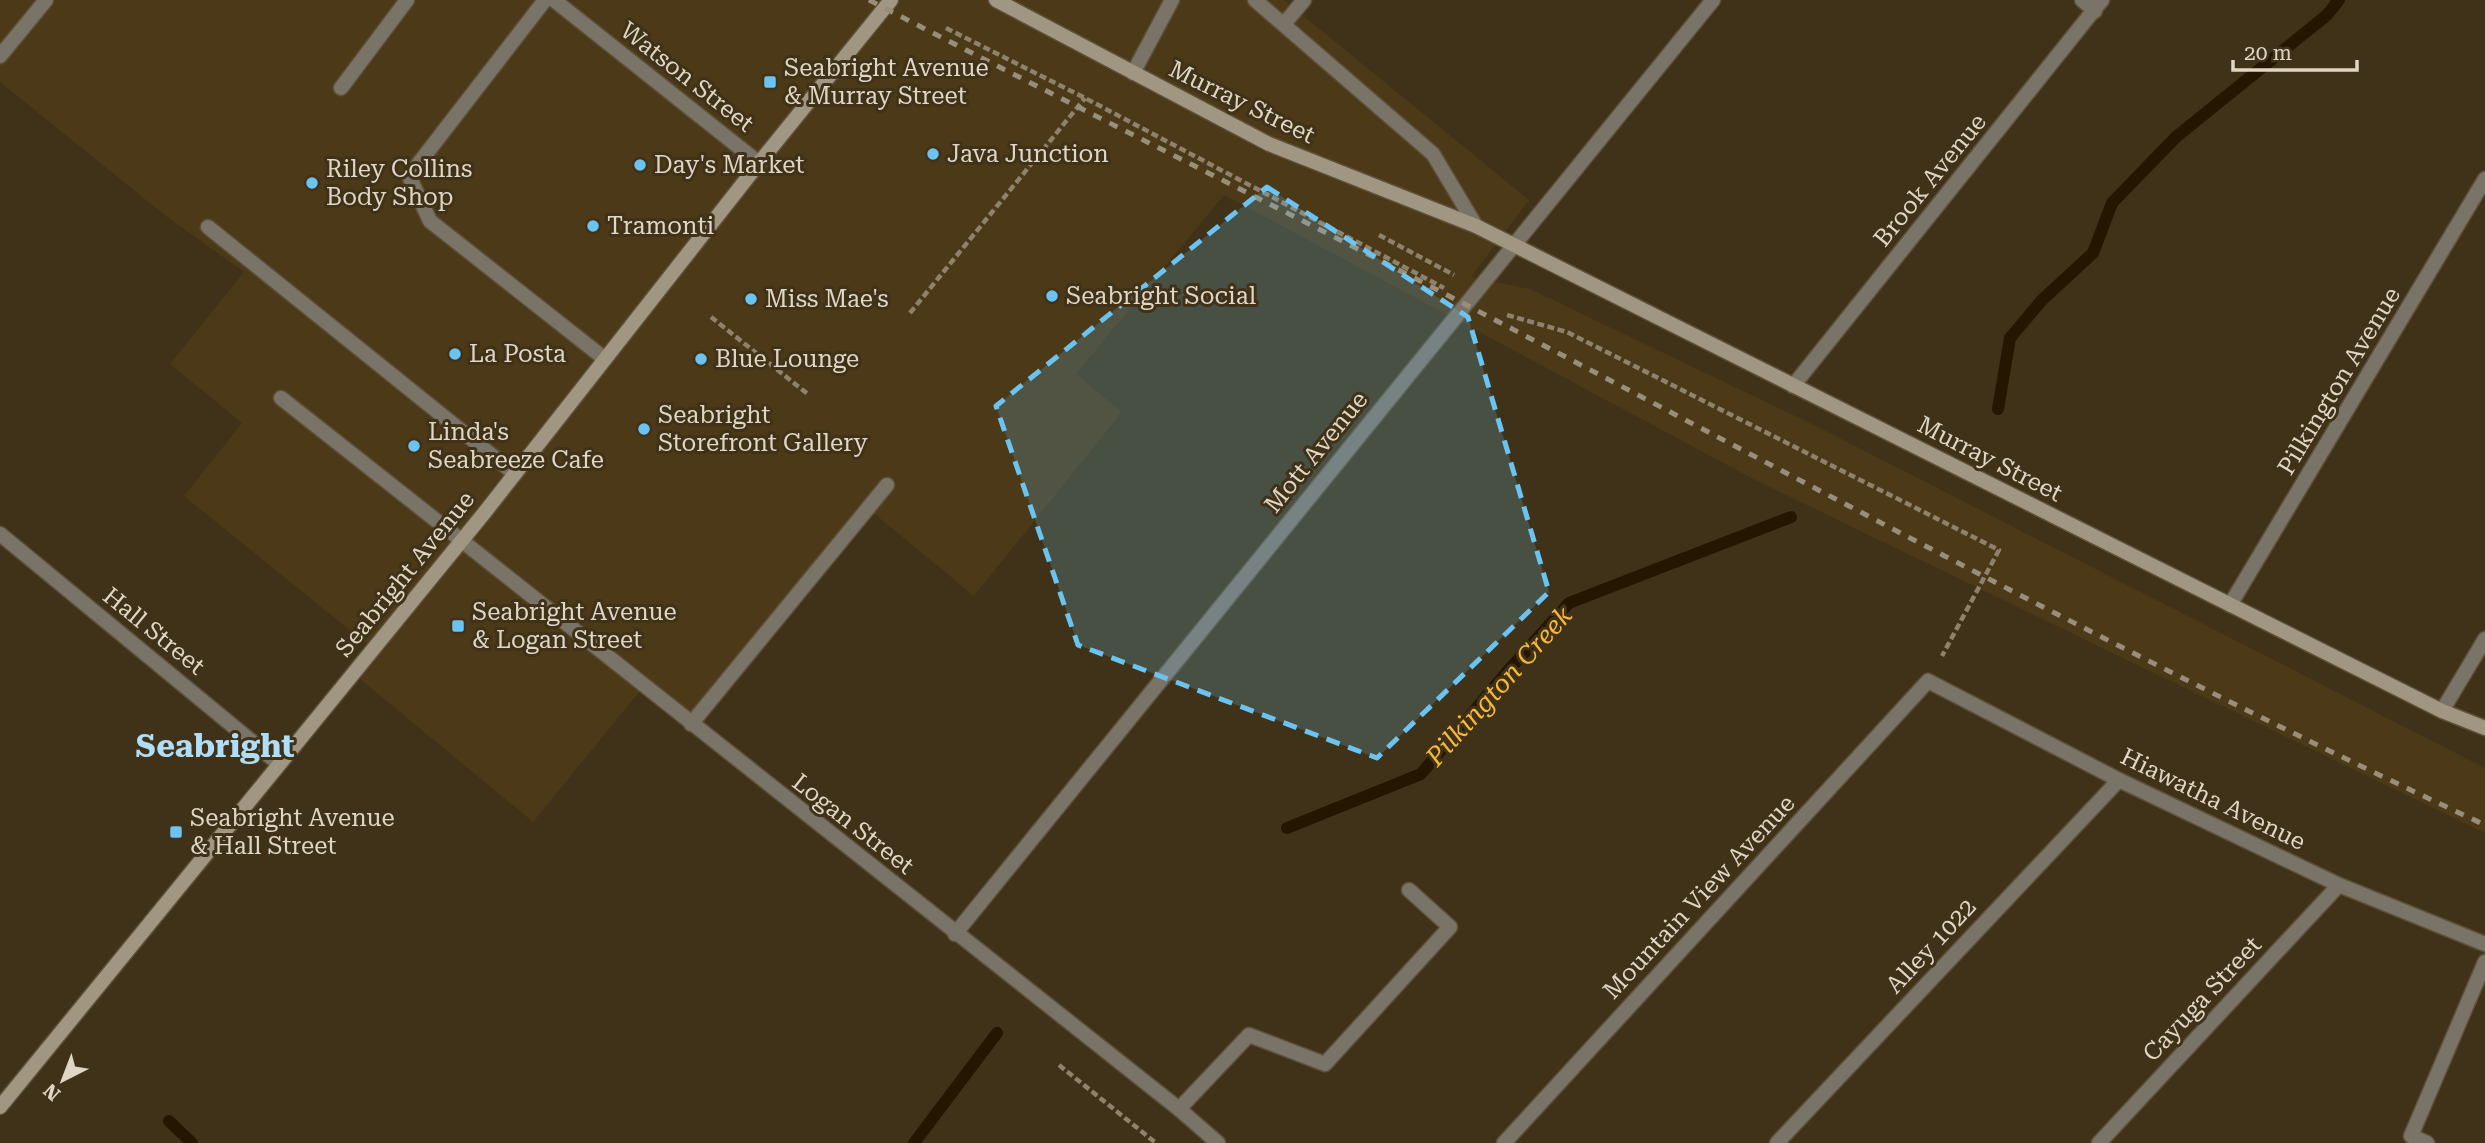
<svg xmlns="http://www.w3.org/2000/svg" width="2485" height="1143" font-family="'Roboto Serif',serif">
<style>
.built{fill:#4b3917}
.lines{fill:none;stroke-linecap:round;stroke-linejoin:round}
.stream{stroke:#241600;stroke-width:12}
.lane-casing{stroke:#5d5037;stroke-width:17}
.street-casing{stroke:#5d5037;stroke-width:17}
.secondary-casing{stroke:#5d5037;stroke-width:17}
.path{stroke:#8e826d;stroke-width:4.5;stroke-dasharray:7 3.5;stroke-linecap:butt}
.lane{stroke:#7a7367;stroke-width:14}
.street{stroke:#7a7367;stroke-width:14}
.secondary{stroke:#a19682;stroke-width:14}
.rail{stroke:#998e79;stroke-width:5;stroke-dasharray:9 9;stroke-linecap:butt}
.marked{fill:#6ac3f1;fill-opacity:0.2;stroke:#6ac3f1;stroke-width:5;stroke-dasharray:14 9;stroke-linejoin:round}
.poi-dot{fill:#6ac3f1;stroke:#403218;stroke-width:2.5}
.labels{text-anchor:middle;stroke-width:6;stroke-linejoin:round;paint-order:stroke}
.poi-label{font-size:24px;fill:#dfd6c6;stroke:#403218;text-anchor:start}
.street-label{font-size:24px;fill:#dfd6c6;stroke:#403218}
.water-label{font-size:26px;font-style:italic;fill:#f6b939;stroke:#403218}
.district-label{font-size:32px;font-weight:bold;fill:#b0def8;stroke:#403218}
</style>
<rect width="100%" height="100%" fill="#403218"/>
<path class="built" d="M0,0H1284L1529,200L1471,277L1530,289L1814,425L2485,768V833L1755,480L1224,195L1076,374L1122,412L974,596L871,511L702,722L649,680L533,822L348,669L368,645L184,496L242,423L170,364L244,272L167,217L0,82Z"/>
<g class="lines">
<g class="stream">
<path d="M1998,409L2010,338L2042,300L2093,253L2112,203L2176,137L2327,15L2339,0"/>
<path d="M1287,828L1421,774L1506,673L1569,603L1791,517"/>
<path d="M169,1121L192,1143"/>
<path d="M914,1143L997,1033"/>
</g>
<g class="lane-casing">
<g id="lane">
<path d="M545,0L409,176L430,221L605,359"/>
<path d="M1133,73L1172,0"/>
<path d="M341,88L407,0"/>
<path d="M208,227L515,474"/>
<path d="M281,398L461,540"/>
<path d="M691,724L887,485"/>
<path d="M1179,1109L1249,1035L1325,1064L1450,927L1409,890"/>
<path d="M1777,1143L2119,780"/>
</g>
</g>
<g class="street-casing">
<g id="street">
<path d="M554,0L759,163"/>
<path d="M1255,0L1433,154L1476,226"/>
<path d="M2082,0L2095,11"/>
<path d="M1284,24L1304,0"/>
<path d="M0,56L46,0"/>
<path d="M1793,386L2102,0"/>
<path d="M0,534L279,764"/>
<path d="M461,540L1179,1109L1218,1143"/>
<path d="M2230,605L2485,179"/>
<path d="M2442,711L2485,639"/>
<path d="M955,934L1713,0"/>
<path d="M1504,1143L1928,681L2119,780L2339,885L2485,944"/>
<path d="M2099,1143L2339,885"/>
<path d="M2427,1143L2411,1136L2485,962"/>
</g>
</g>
<g class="secondary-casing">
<g id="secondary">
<path d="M996,0L1269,144L1476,226L2442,711L2485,728"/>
<path d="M0,1107L485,512L759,163L891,0"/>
</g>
</g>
<g class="path">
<path d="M946,28L1085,98L1444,288"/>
<path d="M1379,235L1454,275"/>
<path d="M910,313L1085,98"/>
<path d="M1507,315L1567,332L1999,550L1942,656"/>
<path d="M711,317L809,395"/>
<path d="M1059,1065L1156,1143"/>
</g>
<use href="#lane" class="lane"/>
<use href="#street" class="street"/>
<use href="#secondary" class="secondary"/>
<path class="rail" d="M869,0C1085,112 1303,219 1518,332C1839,500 2157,672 2485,825"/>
</g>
<path class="marked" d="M1267,187L1468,317L1549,592L1377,758L1078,645L996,406Z"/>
<g class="poi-dot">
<rect x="763" y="75" width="14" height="14" rx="3.5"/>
<circle cx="933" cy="154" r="7"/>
<circle cx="640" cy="165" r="7"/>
<circle cx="312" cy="183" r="7"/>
<circle cx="593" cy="226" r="7"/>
<circle cx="1052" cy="296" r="7"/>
<circle cx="751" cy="299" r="7"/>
<circle cx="455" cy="354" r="7"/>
<circle cx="701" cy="359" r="7"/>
<circle cx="644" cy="429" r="7"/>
<circle cx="414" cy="446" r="7"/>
<rect x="451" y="619" width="14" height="14" rx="3.5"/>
<rect x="169" y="825" width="14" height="14" rx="3.5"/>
</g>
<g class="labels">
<g class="poi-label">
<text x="784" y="76">Seabright Avenue<tspan x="784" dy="28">&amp; Murray Street</tspan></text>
<text x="947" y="162">Java Junction</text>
<text x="654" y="173">Day's Market</text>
<text x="326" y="177">Riley Collins<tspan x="326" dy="28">Body Shop</tspan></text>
<text x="607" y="234">Tramonti</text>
<text x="1066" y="304">Seabright Social</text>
<text x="765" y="307">Miss Mae's</text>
<text x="469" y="362">La Posta</text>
<text x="715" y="367">Blue Lounge</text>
<text x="658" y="423">Seabright<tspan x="658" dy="28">Storefront Gallery</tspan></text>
<text x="428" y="440">Linda's<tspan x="428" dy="28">Seabreeze Cafe</tspan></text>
<text x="472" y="620">Seabright Avenue<tspan x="472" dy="28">&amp; Logan Street</tspan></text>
<text x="190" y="826">Seabright Avenue<tspan x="190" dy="28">&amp; Hall Street</tspan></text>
</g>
<g class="street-label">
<text transform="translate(687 77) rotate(38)" y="8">Watson Street</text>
<text transform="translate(1242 102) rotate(26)" y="8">Murray Street</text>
<text transform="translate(1930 180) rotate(-51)" y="8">Brook Avenue</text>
<text transform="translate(2339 381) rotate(-59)" y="8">Pilkington Avenue</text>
<text transform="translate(1316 452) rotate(-51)" y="8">Mott Avenue</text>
<text transform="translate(1990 459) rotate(27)" y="8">Murray Street</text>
<text transform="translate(405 574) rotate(-51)" y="8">Seabright Avenue</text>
<text transform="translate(154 631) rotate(39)" y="8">Hall Street</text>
<text transform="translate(2213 799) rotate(26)" y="8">Hiawatha Avenue</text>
<text transform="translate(853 824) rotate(38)" y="8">Logan Street</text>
<text transform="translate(1699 897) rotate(-47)" y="8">Mountain View Avenue</text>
<text transform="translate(1931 946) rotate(-47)" y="8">Alley 1022</text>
<text transform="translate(2202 999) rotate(-47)" y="8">Cayuga Street</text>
</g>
<g class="water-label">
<text transform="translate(1499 686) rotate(-48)" y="9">Pilkington Creek</text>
</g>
<g class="district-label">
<text x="215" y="757">Seabright</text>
</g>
</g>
<g transform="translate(63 1080) rotate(222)" stroke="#403218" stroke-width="5" paint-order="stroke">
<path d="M0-5L12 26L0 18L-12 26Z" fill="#dfd6c6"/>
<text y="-10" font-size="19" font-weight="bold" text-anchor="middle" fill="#dfd6c6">N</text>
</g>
<path d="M2233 60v10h124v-10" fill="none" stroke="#dfd6c6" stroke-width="3.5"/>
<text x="2244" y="60" font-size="21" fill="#dfd6c6" stroke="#403218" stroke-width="5" paint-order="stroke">20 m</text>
</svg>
